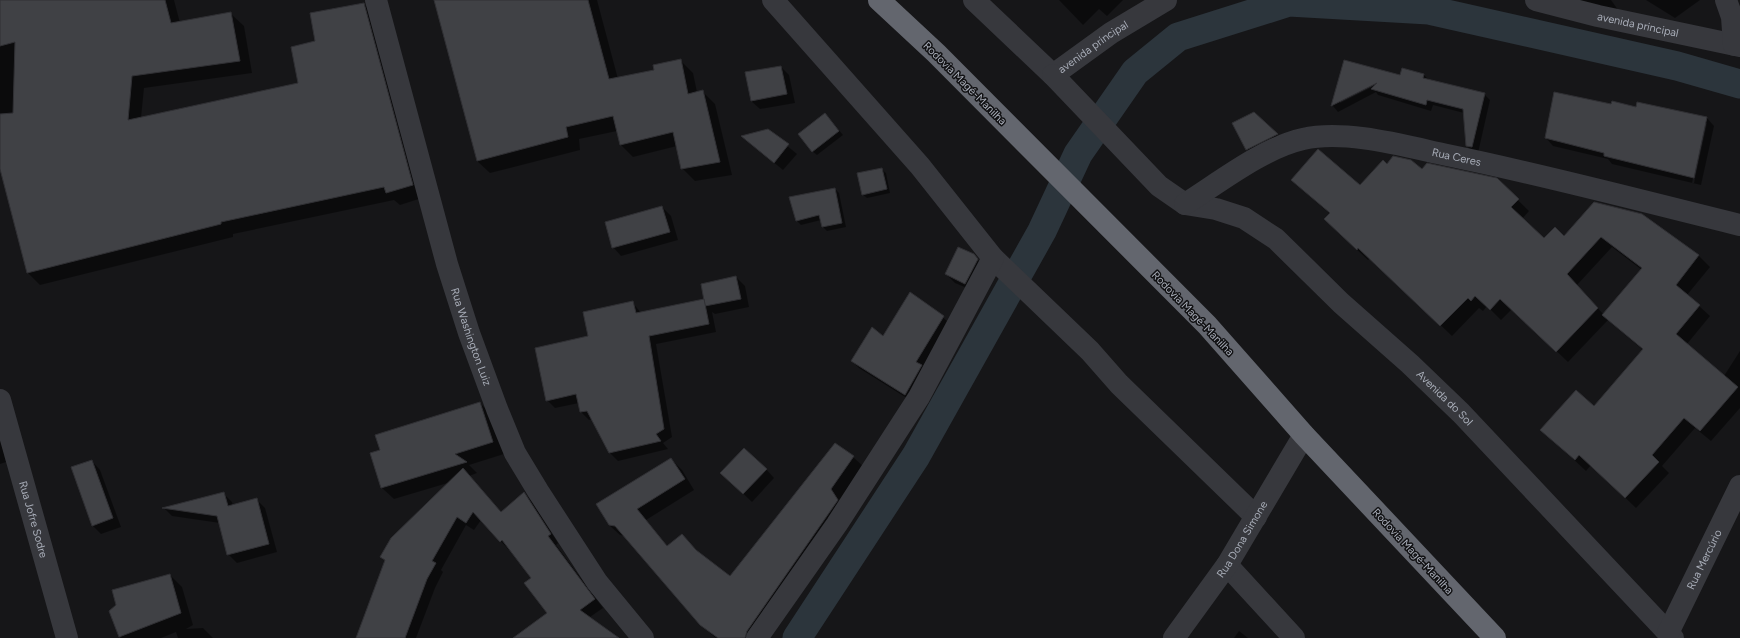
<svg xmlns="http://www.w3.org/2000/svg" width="1740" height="638" font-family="Figtree,sans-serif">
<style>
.shadow{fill:#0007;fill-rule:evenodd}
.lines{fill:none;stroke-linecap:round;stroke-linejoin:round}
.canal{stroke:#2c353c;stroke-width:29}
.building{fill:#404145;stroke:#303034}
.street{stroke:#37383d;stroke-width:22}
.highway{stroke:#63666e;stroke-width:22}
.labels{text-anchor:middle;stroke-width:3;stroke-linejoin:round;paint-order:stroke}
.street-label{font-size:11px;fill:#a8adb8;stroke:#111113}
</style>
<rect width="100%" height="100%" fill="#161618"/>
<g class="shadow">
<path d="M0,0H174L180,23L231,14L244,26L252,73L144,88L141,118L299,84L316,42L364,4L376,17L425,197L400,205L394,200L233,234V237L40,285L28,273L0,134Z"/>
<path d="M435,0H597L618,79L655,71L680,60L693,73L697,92L702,91L715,104L732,175L695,181L682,168L677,146L633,157L620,144L617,131L579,139L580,150L490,173L477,161Z"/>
<path d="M1059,0H1123L1107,16L1099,9L1083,25Z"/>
<path d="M1564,0H1611L1621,14Z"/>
<path d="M1646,0H1700L1675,18Z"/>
<path d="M1345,61L1401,76L1403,69L1424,75L1429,80L1484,94L1490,100L1478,153L1473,152L1467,146L1464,113L1433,105L1431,111L1378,95L1376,92L1338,112L1333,106ZM1381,80L1382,82L1340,103V101Z"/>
<path d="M781,67L789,75L795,103L760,109L751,101Z"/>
<path d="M1612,106L1707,118L1714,126L1701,185L1612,164L1608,159L1553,146L1546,138ZM1705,123H1707L1694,183H1692Z"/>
<path d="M1253,113L1285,143L1255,158L1247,149Z"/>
<path d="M825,114L843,135L817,155L812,151Z"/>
<path d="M768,130L797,154L783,170L743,137Z"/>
<path d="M1387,165L1496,179L1529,211L1522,219L1544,240L1564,237L1642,214L1699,256L1710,267L1687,295L1710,316L1687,344L1724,376L1740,351V408L1711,441L1695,428L1662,466L1669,473L1636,508L1591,465L1586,471L1542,430L1594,407L1643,350L1608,320L1568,362L1512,309L1501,320L1487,306L1483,311L1479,308L1452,336L1370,258L1368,260L1336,230L1330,214L1303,190L1360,187ZM1612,247L1642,270L1604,315L1577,285Z"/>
<path d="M881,169L886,173L890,193L867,198L862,194Z"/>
<path d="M835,189L839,193L846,227L827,231L823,227L821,220L801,225L797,221L791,197Z"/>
<path d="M662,207L671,216L678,240L621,256L613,247Z"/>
<path d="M973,255L982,264L974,291L955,283L946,274Z"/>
<path d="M736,277L745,286L749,307L715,314L712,312L716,332L656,344L672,437L663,443L668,449L618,461L610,453L592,419L589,420L581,412L579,403L555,408L547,400L589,337L633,303L641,313L703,300Z"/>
<path d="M911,293L951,324L913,402L859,368L852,361L883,338Z"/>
<path d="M480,403L491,414L504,454L469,465L477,473L469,476L502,513L524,493L532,502L558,543L556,545L603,608L571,630L572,638H515L548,613L533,578L510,549L509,550L481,520L474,530L466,525L441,570L443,572L435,588L416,638H357L386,561L382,557L451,482L394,499L382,488L371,453L381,450Z"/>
<path d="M0,436L6,462L0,464Z"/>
<path d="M853,457L864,467L760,638H716L712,635L625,536L620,535L609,525L671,459L682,470L694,490L646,520L668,547L700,555L730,577Z"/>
<path d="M92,461L100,470L121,527L101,534L93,526L72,468Z"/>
<path d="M766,469L774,478L752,502L730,481Z"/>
<path d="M223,493L232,502L233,506L256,499L265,508L277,552L237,563L228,554L220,523L172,516L164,508Z"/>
<path d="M170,575L182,587L193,625L186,629L203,628L213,638H178L176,632L161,638H121L120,637Z"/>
<path d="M1239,631L1248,638H1234Z"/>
</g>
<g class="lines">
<path class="canal" d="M797,638L916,456L1042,231L1078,154L1135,72L1178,37L1289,2L1429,10L1677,66L1740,84"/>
</g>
<g class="building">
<path d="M0,0H165L171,23L231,12L240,61L132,76L128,120L298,83L291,47L315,41L310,13L364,3L413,185L386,193L384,187L221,222V224L27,273L0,169V114L13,113L15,42L0,46Z"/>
<path d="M434,0H588L609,79L654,70L653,65L681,59L688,94L703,90L720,162L681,169L673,132L620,145L613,116L566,127L568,137L477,161Z"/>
<path d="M1344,60L1400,75L1402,68L1424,74L1423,78L1485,93L1472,147L1466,146L1463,109L1427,100L1426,105L1371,89L1377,83L1331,106Z"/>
<path d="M781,66L787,94L751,101L745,72Z"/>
<path d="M1554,92L1611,104L1612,101L1636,107L1637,102L1707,117L1694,178L1604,156V153L1545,138Z"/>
<path d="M1254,112L1278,134L1246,150L1232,123Z"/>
<path d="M825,113L839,131L812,152L798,134Z"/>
<path d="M768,129L789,144L774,163L741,136Z"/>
<path d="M1318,149L1360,185L1383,160L1387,164L1393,156L1411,160L1422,169L1427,163L1497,178L1519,199L1511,207L1544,238L1555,227L1564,236L1594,202L1642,214L1699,255L1676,285L1700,305L1676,334L1738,387L1700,431L1684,418L1652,455L1659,462L1625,498L1579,455L1575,460L1540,430L1576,390L1594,406L1643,349L1602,315L1642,268L1601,237L1567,274L1598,308L1556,352L1500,299L1490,310L1475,296L1471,301L1468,298L1440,326L1358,248L1357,250L1324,219L1330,213L1291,180Z"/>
<path d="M882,168L887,189L862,195L857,173Z"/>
<path d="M835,188L842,223L822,227L819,215L796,221L789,197Z"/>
<path d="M662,206L670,232L612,248L605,222Z"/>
<path d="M958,247L974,254L978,259L965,284L945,274Z"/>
<path d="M736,276L741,299L705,306L701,284Z"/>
<path d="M910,292L944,316L916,362L922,365L905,395L851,361L872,327L883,336Z"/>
<path d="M704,299L709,324L649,336L664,429L656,434L661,441L609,453L587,411L580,412L576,394L546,401L535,348L588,336L583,312L633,301L636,313Z"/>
<path d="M480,402L493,442L455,454L467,462L381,488L370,453L380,450L375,435Z"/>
<path d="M835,443L854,456L831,489L838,500L747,631L745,638H718L700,625L615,526L609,525L596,504L671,458L685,479L637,509L667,546L682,534L696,550L730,576Z"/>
<path d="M744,448L767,469L743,494L720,473Z"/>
<path d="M92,460L113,518L92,526L71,467Z"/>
<path d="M463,468L501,512L524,492L551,534L548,536L595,599L580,610L619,638H513L547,613L524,583L531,578L502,540L500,542L473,512L466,523L457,517L432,561L436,563L427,579L405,638H356L385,560L380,557L391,538Z"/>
<path d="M224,492L228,506L257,498L269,544L227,555L217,516L162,508Z"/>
<path d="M170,574L181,613L119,637L109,611L116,605L112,590Z"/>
</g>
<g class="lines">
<g class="street">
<path id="s1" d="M376,0L447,264L469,333L497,409L515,453L538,491L597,582L643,638"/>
<path id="s2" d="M974,0L1053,75L1111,33L1166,0"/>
<path id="s3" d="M1536,0L1598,16L1740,46"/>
<path d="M1726,0L1732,17L1734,45"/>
<path id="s4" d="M1053,75L1159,186L1185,204L1216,209L1244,218L1276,239L1341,303L1410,364L1461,413L1673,638"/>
<path id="s5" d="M1185,204C1220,182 1263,148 1303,139C1345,129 1405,146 1447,155C1545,175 1642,201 1740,225"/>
<path d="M993,258L1090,351L1119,384L1256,517"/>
<path id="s6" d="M0,400L67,638"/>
<path d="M1227,565L1294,638"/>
<path id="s7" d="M1668,633L1740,486"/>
<path d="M757,638L837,524L919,397L993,258L920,166L773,0"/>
<path id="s8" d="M1174,638L1227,565L1304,435"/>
</g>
<path class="highway" d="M879,0L936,53L1207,325L1304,435L1495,638"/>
</g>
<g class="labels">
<g class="street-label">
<text dy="4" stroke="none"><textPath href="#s3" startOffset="105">avenida principal</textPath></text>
<text dy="4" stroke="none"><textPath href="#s2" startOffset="158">avenida principal</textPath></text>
<text transform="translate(965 83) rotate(45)" y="4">Rodovia Magé-Manilha</text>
<text dy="4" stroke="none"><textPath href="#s5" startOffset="291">Rua Ceres</textPath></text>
<text transform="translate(1193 313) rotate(46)" y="4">Rodovia Magé-Manilha</text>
<text dy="4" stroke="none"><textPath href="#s1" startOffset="350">Rua Washington Luiz</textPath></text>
<text dy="4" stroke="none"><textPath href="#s4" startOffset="516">Avenida do Sol</textPath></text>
<text dy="4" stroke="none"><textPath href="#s6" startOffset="124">Rua Jofre Sodre</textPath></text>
<text dy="4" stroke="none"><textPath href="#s8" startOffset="120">Rua Dona Simone</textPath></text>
<text transform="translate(1413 551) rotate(47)" y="4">Rodovia Magé-Manilha</text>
<text dy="4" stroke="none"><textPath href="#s7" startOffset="82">Rua Mercúrio</textPath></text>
</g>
</g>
</svg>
